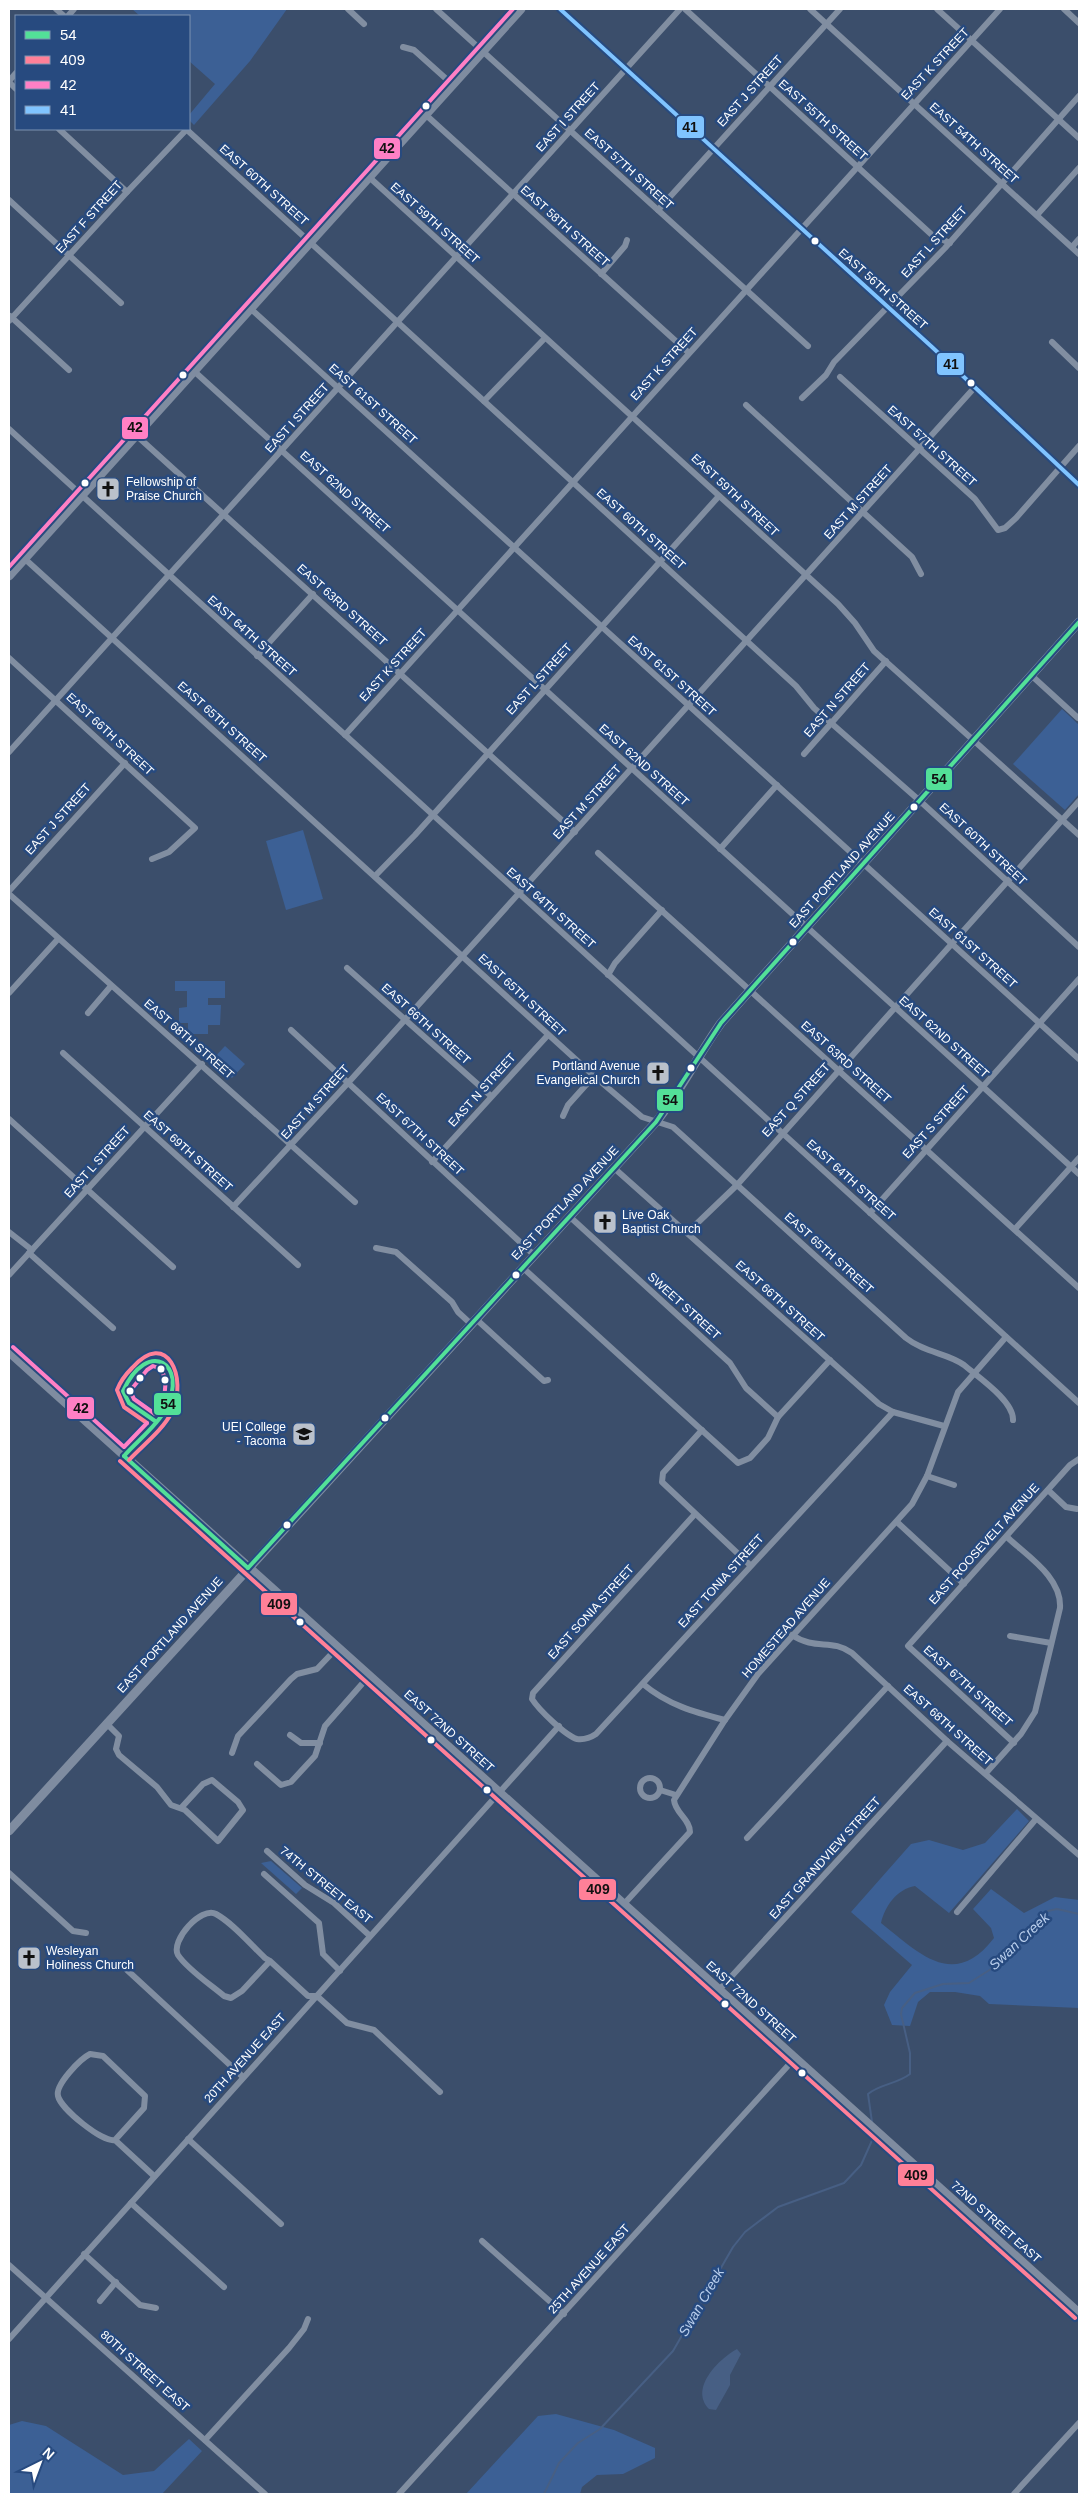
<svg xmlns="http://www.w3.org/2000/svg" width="1088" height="2503" font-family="Helvetica,sans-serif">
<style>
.green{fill:#3c6095}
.water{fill:#475f84}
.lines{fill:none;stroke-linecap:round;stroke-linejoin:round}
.stream{stroke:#475f84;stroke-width:2}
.minor{stroke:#818ea1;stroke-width:6}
.major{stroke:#7f8ca0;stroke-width:9}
.bus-1-casing{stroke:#274a7f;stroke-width:8}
.bus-2-casing{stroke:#274a7f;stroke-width:8}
.bus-3-casing{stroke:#274a7f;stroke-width:8}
.bus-4-casing{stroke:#274a7f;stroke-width:8}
.bus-1{stroke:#53e098;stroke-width:4}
.bus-2{stroke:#ff8098;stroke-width:4}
.bus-3{stroke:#ff80c5;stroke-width:4}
.bus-4{stroke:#80c4ff;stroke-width:4}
.bus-dot{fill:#fff;stroke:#274a7f;stroke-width:2}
.labels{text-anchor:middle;stroke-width:5;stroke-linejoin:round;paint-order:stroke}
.street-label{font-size:12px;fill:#fff;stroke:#274a7f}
.poi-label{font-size:12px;fill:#fff;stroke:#274a7f;text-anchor:start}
.water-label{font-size:14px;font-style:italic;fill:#bacfed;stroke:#274a7f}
.line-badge{stroke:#274a7f;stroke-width:2}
.pale-badge-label{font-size:14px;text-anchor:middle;font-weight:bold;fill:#111}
</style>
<rect width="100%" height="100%" fill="#3b4e6b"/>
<g class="green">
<path d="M132,9H287L250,61L194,125L189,120V115L215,84L189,61V16H140Z"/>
<path d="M1062,709L1079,725V794L1065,810L1013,764Z"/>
<path d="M303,830L323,899L286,910L266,841Z"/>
<path d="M175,981H225V998H208V1005H221L220,1025H208V1034H188V1023H179V1008L187,1007V991H175Z"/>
<path d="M225,1046L245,1064L232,1078L212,1060Z"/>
<path d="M1017,1809L1029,1821L949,1913L915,1886C897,1889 885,1906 881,1923C920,1954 954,1990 994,1938L991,1928L973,1909L991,1889L1024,1913L1055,1897L1079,1900V2008L989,2004L980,1996L955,1992H930L918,2002L910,2026L892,2025L884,2005L890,1992L912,1965L851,1912L911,1844L929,1840L963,1850L985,1843Z"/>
<path d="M271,1861L302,1888L296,1894L261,1863Z"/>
<path d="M556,2414L614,2430L655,2448V2458L623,2474L597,2475L582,2487L580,2494H466L538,2416Z"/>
<path d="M22,2421L46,2426L123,2475L154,2471L189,2439L202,2451L162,2494H9V2425Z"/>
</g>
<path class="water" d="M737,2349L741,2354L730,2375V2385L716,2410L709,2409C689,2388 719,2359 737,2349Z"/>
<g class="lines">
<g class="stream">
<path d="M872,2122L868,2094C880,2084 897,2084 910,2074V2053L901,2014L902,2008L915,1993L943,1984L969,1983L991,1969L1048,1911L1057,1909L1079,1914"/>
<path d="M544,2494L559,2463L578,2443L600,2429L673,2351L733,2247L745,2232L778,2207L844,2183L861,2165L874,2136"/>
</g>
<g class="minor">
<path d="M56,9L64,16"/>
<path d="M348,9L364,24"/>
<path d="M436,9L808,346"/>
<path d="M560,9L932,347L1079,485"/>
<path d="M685,9L932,235L950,243"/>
<path d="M810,9L1079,254"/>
<path d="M937,9L1079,138"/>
<path d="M1064,9L1079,23"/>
<path d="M68,16L74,9"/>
<path d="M403,47L414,50L453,85"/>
<path d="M9,81L16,73"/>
<path d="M9,82L16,89"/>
<path d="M426,115L689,353"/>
<path d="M59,129L127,192"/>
<path d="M186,129L796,686L814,708L920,801L1079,947"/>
<path d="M369,177L838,604L855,623L874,651L1079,835"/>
<path d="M9,200L121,303"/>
<path d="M658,210L840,9"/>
<path d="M1037,215L1079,168"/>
<path d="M1072,247L1079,239"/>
<path d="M601,274L625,246L627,240"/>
<path d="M251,309L1079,1059"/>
<path d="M10,316L69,370"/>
<path d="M9,321L127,192L187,129"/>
<path d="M1052,342L1079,368"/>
<path d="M195,372L1079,1174"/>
<path d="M840,377L975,499L998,530L1005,528L1016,518L1079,446"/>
<path d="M802,398L826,375L834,362L945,248L1079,96"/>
<path d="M484,401L545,338"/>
<path d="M746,405L912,557L921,574"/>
<path d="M9,429L1079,1403"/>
<path d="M137,436L575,832"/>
<path d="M25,559L594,1076L642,1117L673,1127L906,1338C925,1353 948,1353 964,1365C978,1377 1014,1401 1013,1420"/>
<path d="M257,656L313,594"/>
<path d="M9,658L195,828L169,852L152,859"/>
<path d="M1032,676L1078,718"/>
<path d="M345,735L1000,9"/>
<path d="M9,752L680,9"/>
<path d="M804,754L886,661"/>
<path d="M720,849L777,785"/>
<path d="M598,853L1079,1288"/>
<path d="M375,876L415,835L719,496"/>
<path d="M9,891L125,763"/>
<path d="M9,894L355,1202"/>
<path d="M347,968L491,1096"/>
<path d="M608,975L615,963L662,910"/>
<path d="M9,993L58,939"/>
<path d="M88,1013L111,986"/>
<path d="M291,1030L534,1255"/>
<path d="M63,1053L298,1265"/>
<path d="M563,1116L568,1105L594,1076"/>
<path d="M9,1119L173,1267"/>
<path d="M432,1162L548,1035"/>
<path d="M614,1168L879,1404L893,1412L944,1426"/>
<path d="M233,1207L348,1083L975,387"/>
<path d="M870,1213L1079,979"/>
<path d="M569,1216L730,1363L746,1388L778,1417"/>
<path d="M1015,1229L1079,1158"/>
<path d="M9,1232L32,1250"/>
<path d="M687,1233L737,1185L1079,801"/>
<path d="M376,1248L396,1252L452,1302L458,1312L471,1324"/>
<path d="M29,1253L113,1328"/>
<path d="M522,1267L738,1463L750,1458L768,1438L778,1417L830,1360"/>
<path d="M9,1275L202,1064"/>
<path d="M476,1319L544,1381L548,1380"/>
<path d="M702,1430L663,1473L662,1482L750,1565"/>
<path d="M927,1476L954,1485"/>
<path d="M1048,1490L1066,1507L1077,1509"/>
<path d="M695,1514L533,1693L532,1699C539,1710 566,1736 577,1739C585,1740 590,1738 596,1734L893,1412"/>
<path d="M897,1522L964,1584"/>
<path d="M792,1635C816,1651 831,1638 852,1653L947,1741L1079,1855"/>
<path d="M1010,1636L1051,1643"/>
<path d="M643,1684C668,1705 694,1712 725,1720"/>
<path d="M106,1723L119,1736L116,1749L119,1755L157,1787L171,1805L185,1810L218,1841L243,1810L238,1802L212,1780L203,1784L181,1808"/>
<path d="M290,1735L301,1743H320"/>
<path d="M1014,1743L908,1646L1070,1465L1079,1459"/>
<path d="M232,1753L238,1736L291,1679L297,1674L317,1669L337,1648"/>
<path d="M257,1764L281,1785L291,1782L315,1756L325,1726L369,1676"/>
<path d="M986,1773L1021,1734L1035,1712L1060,1608C1062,1577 1027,1556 1007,1537"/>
<circle cx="650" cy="1788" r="10"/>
<path d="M660,1790L676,1795"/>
<path d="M747,1838L888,1686"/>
<path d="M267,1851L305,1885L334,1903L370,1936"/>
<path d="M9,1873L73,1931L86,1933"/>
<path d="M264,1874L319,1923L323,1954L340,1971"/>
<path d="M623,1905L690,1832C690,1819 675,1813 674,1800L725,1720L758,1674L912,1504L927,1476L958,1392L1006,1337"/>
<path d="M957,1912L1036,1819"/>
<path d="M270,1961L242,1991L231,1998L224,1996C211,1985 187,1969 178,1955C170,1941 201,1906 216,1914C234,1924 250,1944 265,1958L270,1961L308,1996H317L347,2023L374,2030L440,2092"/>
<path d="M127,1970L243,2077"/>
<path d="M719,1990L947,1741"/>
<path d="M188,2139L281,2224"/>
<path d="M115,2140L144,2108L145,2096L103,2056L90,2054C80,2059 55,2085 58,2096C61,2109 103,2143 115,2140L154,2176"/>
<path d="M131,2203L224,2287"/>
<path d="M482,2241L564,2314"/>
<path d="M84,2254L140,2305L156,2308"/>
<path d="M9,2265L265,2494"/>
<path d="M100,2301L116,2282"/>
<path d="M9,2339L559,1726"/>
<path d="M205,2440L289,2348L304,2329L308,2319"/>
<path d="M399,2494L795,2058"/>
<path d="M1014,2494L1079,2423"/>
</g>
<g class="major">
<path d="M9,576L521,9"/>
<path d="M9,1352L1079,2313"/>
<path d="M9,1831L656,1122C681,1091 698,1055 721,1023L1079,622"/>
</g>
<g class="bus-1-casing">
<g id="bus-1">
<path d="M124,1456C137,1441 156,1427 166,1409C189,1364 148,1337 123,1391L129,1403L155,1421"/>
<path d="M124,1456L248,1568"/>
<path d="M248,1568L656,1122L721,1023L1079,622"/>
</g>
</g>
<g class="bus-2-casing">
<g id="bus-2">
<path d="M129,1460C143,1445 162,1431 172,1412C188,1378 167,1328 132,1368C126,1374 120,1382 117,1390L124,1407L147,1423"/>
<path d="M120,1461L1075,2318"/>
</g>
</g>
<g class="bus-3-casing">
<g id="bus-3">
<path d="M9,567L513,9"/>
<path d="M13,1347L124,1447L147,1423"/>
<path d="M153,1366L161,1369C169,1383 165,1401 155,1414L134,1399L130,1391L147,1370Z"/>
</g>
</g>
<g class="bus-4-casing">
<path id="bus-4" d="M560,9L932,347L1079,485"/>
</g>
<use href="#bus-1" class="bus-1"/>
<use href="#bus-2" class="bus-2"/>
<use href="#bus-3" class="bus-3"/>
<use href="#bus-4" class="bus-4"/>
</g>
<defs>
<g id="church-square" transform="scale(1.25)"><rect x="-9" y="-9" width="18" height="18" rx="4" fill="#bac1cb" stroke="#274a7f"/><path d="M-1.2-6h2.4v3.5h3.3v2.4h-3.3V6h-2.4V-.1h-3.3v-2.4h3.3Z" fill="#111"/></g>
<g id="university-square" transform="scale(1.25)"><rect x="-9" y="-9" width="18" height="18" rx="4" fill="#bac1cb" stroke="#274a7f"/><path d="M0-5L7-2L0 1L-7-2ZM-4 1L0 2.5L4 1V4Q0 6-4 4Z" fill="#111"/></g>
</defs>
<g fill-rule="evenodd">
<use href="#church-square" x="108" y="489"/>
<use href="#church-square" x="658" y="1073"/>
<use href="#church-square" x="605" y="1222"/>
<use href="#university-square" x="304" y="1434"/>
<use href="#church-square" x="29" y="1958"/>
</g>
<g class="bus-dot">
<circle cx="426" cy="106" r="4.5"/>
<circle cx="815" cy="241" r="4.5"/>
<circle cx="183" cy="375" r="4.5"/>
<circle cx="971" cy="383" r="4.5"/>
<circle cx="85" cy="483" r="4.5"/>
<circle cx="914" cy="807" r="4.5"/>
<circle cx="793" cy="942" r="4.5"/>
<circle cx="691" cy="1068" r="4.5"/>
<circle cx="516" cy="1275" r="4.5"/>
<circle cx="161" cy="1369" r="4.5"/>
<circle cx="140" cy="1378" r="4.5"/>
<circle cx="165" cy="1380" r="4.5"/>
<circle cx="130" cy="1391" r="4.5"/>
<circle cx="385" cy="1418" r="4.5"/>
<circle cx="287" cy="1525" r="4.5"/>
<circle cx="300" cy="1622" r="4.5"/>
<circle cx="431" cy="1740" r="4.5"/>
<circle cx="487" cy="1790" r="4.5"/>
<circle cx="725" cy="2004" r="4.5"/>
<circle cx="802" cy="2073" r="4.5"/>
</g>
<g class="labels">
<g class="street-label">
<text transform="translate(935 64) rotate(-47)" y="4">EAST K STREET</text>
<text transform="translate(750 91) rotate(-48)" y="4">EAST J STREET</text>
<text transform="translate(568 117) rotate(-48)" y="4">EAST I STREET</text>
<text transform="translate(823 120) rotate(42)" y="4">EAST 55TH STREET</text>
<text transform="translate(974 143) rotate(42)" y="4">EAST 54TH STREET</text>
<text transform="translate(629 169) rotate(42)" y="4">EAST 57TH STREET</text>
<text transform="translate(264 185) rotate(42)" y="4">EAST 60TH STREET</text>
<text transform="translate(89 217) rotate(-48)" y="4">EAST F STREET</text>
<text transform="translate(435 223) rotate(42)" y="4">EAST 59TH STREET</text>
<text transform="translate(565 226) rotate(42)" y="4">EAST 58TH STREET</text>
<text transform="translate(934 242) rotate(-48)" y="4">EAST L STREET</text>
<text transform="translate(883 289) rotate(42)" y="4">EAST 56TH STREET</text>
<text transform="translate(664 364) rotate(-48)" y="4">EAST K STREET</text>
<text transform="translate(373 404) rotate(42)" y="4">EAST 61ST STREET</text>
<text transform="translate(297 418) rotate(-48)" y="4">EAST I STREET</text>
<text transform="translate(932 446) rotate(42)" y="4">EAST 57TH STREET</text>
<text transform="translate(345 492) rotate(42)" y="4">EAST 62ND STREET</text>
<text transform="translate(735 495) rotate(43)" y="4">EAST 59TH STREET</text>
<text transform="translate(858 502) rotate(-48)" y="4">EAST M STREET</text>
<text transform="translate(641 529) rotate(42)" y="4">EAST 60TH STREET</text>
<text transform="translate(342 605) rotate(42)" y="4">EAST 63RD STREET</text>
<text transform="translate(252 636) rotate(42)" y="4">EAST 64TH STREET</text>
<text transform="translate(393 665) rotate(-48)" y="4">EAST K STREET</text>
<text transform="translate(672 676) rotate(42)" y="4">EAST 61ST STREET</text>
<text transform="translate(539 679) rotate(-48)" y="4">EAST L STREET</text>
<text transform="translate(837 700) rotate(-49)" y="4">EAST N STREET</text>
<text transform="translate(222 722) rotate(42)" y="4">EAST 65TH STREET</text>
<text transform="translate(110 734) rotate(43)" y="4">EAST 66TH STREET</text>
<text transform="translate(644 765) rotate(42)" y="4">EAST 62ND STREET</text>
<text transform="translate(587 802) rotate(-48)" y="4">EAST M STREET</text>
<text transform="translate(58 819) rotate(-48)" y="4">EAST J STREET</text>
<text transform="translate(983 844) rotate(43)" y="4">EAST 60TH STREET</text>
<text transform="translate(842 870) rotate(-48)" y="4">EAST PORTLAND AVENUE</text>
<text transform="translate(551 908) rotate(42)" y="4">EAST 64TH STREET</text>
<text transform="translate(973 948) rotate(42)" y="4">EAST 61ST STREET</text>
<text transform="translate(522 995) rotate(43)" y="4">EAST 65TH STREET</text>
<text transform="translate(426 1024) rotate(42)" y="4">EAST 66TH STREET</text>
<text transform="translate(944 1037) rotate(42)" y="4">EAST 62ND STREET</text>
<text transform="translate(189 1039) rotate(41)" y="4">EAST 68TH STREET</text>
<text transform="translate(846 1062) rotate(42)" y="4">EAST 63RD STREET</text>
<text transform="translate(482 1090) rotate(-48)" y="4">EAST N STREET</text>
<text transform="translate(796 1100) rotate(-48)" y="4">EAST Q STREET</text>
<text transform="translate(315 1102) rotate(-48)" y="4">EAST M STREET</text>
<text transform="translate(936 1122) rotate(-48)" y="4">EAST S STREET</text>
<text transform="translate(420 1134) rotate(43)" y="4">EAST 67TH STREET</text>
<text transform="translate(188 1151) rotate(42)" y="4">EAST 69TH STREET</text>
<text transform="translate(97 1162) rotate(-48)" y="4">EAST L STREET</text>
<text transform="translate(851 1180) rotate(42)" y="4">EAST 64TH STREET</text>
<text transform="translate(565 1203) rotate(-47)" y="4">EAST PORTLAND AVENUE</text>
<text transform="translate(829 1253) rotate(42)" y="4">EAST 65TH STREET</text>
<text transform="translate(780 1301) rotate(42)" y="4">EAST 66TH STREET</text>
<text transform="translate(684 1306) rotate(42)" y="4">SWEET STREET</text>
<text transform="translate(984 1544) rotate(-48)" y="4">EAST ROOSEVELT AVENUE</text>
<text transform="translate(721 1581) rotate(-48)" y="4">EAST TONIA STREET</text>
<text transform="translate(591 1612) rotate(-48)" y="4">EAST SONIA STREET</text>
<text transform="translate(786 1628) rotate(-49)" y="4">HOMESTEAD AVENUE</text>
<text transform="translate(170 1635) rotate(-48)" y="4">EAST PORTLAND AVENUE</text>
<text transform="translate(968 1686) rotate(42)" y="4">EAST 67TH STREET</text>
<text transform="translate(948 1725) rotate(42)" y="4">EAST 68TH STREET</text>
<text transform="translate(449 1731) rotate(42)" y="4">EAST 72ND STREET</text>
<text transform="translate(825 1858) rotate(-48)" y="4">EAST GRANDVIEW STREET</text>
<text transform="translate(326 1885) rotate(39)" y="4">74TH STREET EAST</text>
<text transform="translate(751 2002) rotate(42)" y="4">EAST 72ND STREET</text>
<text transform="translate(245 2058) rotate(-48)" y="4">20TH AVENUE EAST</text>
<text transform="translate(996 2222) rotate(42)" y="4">72ND STREET EAST</text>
<text transform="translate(589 2269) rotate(-48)" y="4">25TH AVENUE EAST</text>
<text transform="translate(145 2371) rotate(42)" y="4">80TH STREET EAST</text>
</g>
<g class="poi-label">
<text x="126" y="486">Fellowship of<tspan x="126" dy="14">Praise Church</tspan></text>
<text x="640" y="1070" text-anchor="end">Portland Avenue<tspan x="640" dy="14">Evangelical Church</tspan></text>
<text x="622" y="1219">Live Oak<tspan x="622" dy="14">Baptist Church</tspan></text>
<text x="286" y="1431" text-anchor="end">UEI College<tspan x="286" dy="14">- Tacoma</tspan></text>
<text x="46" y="1955">Wesleyan<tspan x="46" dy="14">Holiness Church</tspan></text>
</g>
<g class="water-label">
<text transform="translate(1019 1941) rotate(-43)" y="5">Swan Creek</text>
<text transform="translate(701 2302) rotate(-60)" y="5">Swan Creek</text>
</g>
</g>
<g class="line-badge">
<rect x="676" y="115" width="29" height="24" rx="5" fill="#80c4ff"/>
<rect x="373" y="137" width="28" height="23" rx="5" fill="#ff80c5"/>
<rect x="936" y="352" width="29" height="24" rx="5" fill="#80c4ff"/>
<rect x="121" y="416" width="28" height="24" rx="5" fill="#ff80c5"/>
<rect x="925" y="767" width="28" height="24" rx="5" fill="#53e098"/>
<rect x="656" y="1088" width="28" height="24" rx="5" fill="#53e098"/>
<rect x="153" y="1392" width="29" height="24" rx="5" fill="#53e098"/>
<rect x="66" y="1396" width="29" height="24" rx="5" fill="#ff80c5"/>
<rect x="260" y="1592" width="38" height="24" rx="5" fill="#ff8098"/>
<rect x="578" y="1878" width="39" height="23" rx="5" fill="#ff8098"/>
<rect x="897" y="2163" width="38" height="24" rx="5" fill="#ff8098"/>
</g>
<g class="pale-badge-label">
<text x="690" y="132">41</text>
<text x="387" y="153">42</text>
<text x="951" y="369">41</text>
<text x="135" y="432">42</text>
<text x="939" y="784">54</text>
<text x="670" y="1105">54</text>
<text x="168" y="1409">54</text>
<text x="81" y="1413">42</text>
<text x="279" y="1609">409</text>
<text x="598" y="1894">409</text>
<text x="916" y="2180">409</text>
</g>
<rect width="1088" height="2503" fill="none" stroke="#ffffff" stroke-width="20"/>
<rect x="15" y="15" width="175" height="115" fill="#274a7f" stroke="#7d92b2"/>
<rect x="25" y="31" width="25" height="8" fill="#53e098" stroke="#7d92b2"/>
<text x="60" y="40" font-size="15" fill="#ffffff">54</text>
<rect x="25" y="56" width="25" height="8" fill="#ff8098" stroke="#7d92b2"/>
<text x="60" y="65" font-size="15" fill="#ffffff">409</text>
<rect x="25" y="81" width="25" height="8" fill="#ff80c5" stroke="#7d92b2"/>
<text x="60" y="90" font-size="15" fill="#ffffff">42</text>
<rect x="25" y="106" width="25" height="8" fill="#80c4ff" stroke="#7d92b2"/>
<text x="60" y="115" font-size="15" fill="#ffffff">41</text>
<g transform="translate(40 2463) rotate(42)" stroke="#274a7f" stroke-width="4" paint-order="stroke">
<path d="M0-4L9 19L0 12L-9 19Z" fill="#ffffff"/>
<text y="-8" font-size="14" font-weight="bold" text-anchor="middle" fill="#ffffff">N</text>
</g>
</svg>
